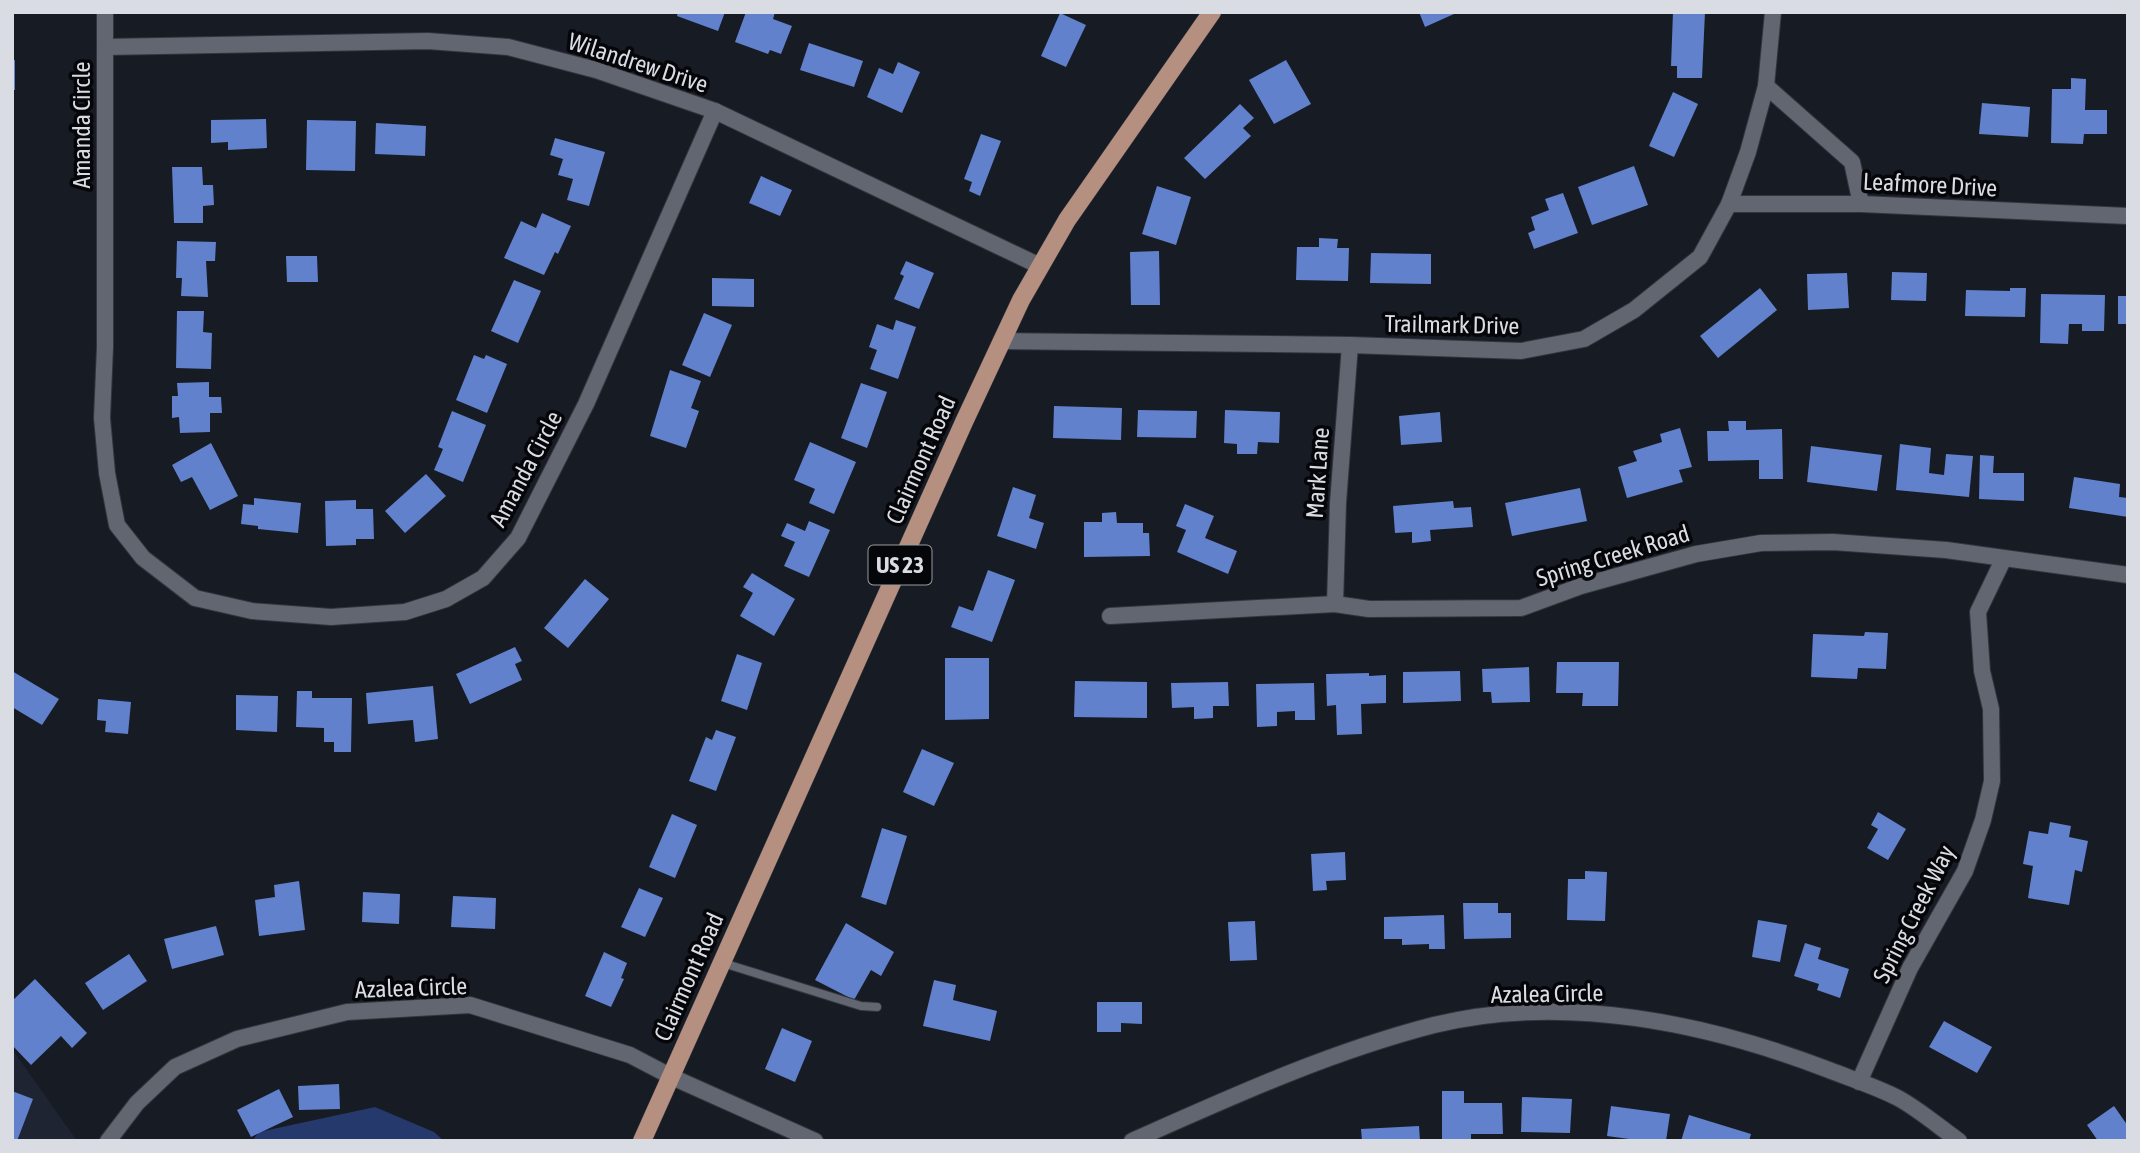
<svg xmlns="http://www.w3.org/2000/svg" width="2140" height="1153" font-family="'Asap Condensed',sans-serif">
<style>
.built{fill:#1e2432}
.green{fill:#25396c}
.building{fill:#6181cd}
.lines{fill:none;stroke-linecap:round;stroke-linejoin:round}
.lane-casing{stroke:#33353c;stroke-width:10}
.street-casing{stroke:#33353c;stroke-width:18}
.primary-casing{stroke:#33353c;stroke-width:19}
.lane{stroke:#616671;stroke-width:8}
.street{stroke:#616671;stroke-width:16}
.primary{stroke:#b58f7f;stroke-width:18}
.labels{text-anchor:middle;stroke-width:7;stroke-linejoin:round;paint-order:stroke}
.shield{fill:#050609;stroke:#999ca1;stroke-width:2}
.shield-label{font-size:23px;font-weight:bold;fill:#d9dce2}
.street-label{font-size:24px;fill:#d9dce2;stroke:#050609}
</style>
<rect width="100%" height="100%" fill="#171b24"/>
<path class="built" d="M12,1049L77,1141H12Z"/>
<path class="green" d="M375,1107L434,1132L444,1141H252L259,1132Z"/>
<g class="building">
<path d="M678,12H725L718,31L677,16Z"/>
<path d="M746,12H775L773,19L792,26L781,54L770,50L768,54L735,42Z"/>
<path d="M1419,12H1453L1454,14L1425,27Z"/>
<path d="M1673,12H1705L1702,78H1677V66H1671Z"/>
<path d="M1060,13L1086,25L1066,67L1041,56Z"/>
<path d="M809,43L863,61L854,87L800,70Z"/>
<rect x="12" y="60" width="3" height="30"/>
<path d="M1286,60L1311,104L1274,124L1249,80Z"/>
<path d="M898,62L920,72L902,113L867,97L879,68L893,74Z"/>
<path d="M2071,78L2086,79L2085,110H2107V134H2084L2083,144L2051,143L2052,89H2071Z"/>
<path d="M1673,92L1698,104L1674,157L1649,146Z"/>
<path d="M1982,103L2030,107L2028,137L1979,134Z"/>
<path d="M1240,104L1254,118L1243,128L1251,136L1205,179L1184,158Z"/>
<path d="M266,119L267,148L228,150V142L211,143V120Z"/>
<path d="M307,120L356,121L355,171L306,170Z"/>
<path d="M376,123L426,126L425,156L375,154Z"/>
<path d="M981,134L1001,141L980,196L969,191L972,182L964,179Z"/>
<path d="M555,138L605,152L589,206L567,200L573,179L558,175L563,159L550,155Z"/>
<path d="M1634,166L1648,205L1592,225L1578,187Z"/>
<path d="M172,167H202L203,185H213L214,205L203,206V223H174Z"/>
<path d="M761,176L792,190L780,216L749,203Z"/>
<path d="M1157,186L1191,197L1176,245L1142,234Z"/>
<path d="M1563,193L1578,233L1534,249L1528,233L1535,230L1531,217L1549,210L1545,199Z"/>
<path d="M542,213L571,226L558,254L555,252L544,275L504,258L521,221L536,228Z"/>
<path d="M1319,238L1338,239L1337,248H1349L1348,281L1296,280L1297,247H1319Z"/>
<path d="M177,241L216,242L215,261H206L208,297L181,296L182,278H176Z"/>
<path d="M1159,251L1160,305H1131L1130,252Z"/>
<path d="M1371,253L1431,254V284L1370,283Z"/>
<path d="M286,256H317L318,282H287Z"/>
<path d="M906,261L934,273L919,309L894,299L904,276L900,274Z"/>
<path d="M1892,272L1927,273L1926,301L1891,300Z"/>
<path d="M1847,273L1849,308L1808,310L1807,274Z"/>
<path d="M712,278L754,279V307L712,306Z"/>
<path d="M514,280L541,291L518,343L491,331Z"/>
<path d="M1760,288L1777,310L1718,358L1700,336Z"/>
<path d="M2010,288H2026L2025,317L1965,316L1966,290L2010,291Z"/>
<path d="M2041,294L2105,295L2104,331H2082V324H2069L2068,344L2040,343Z"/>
<rect x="2118" y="296" width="10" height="28"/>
<path d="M177,311H204L203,332L212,333L211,369L176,368Z"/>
<path d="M704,313L732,325L710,377L682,365Z"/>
<path d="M896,320L916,327L898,379L870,369L877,350L869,347L877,324L893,330Z"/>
<path d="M474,355L484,359L486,355L507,364L487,413L456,400Z"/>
<path d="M670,370L701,381L691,408L699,411L686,448L650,436Z"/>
<path d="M209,382V397H221L222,413H210V432L180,433L179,417L172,418V396H178L177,383Z"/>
<path d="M861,383L887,392L867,448L841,438Z"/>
<path d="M1054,406L1122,408L1121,440L1053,438Z"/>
<path d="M1138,410L1197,411L1196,438L1137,437Z"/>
<path d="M1225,410L1280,412L1279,443L1258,442L1257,454H1237V444L1224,443Z"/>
<path d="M452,411L486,425L463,482L434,470L443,449L438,447Z"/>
<path d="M1440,412L1442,442L1401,445L1399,416Z"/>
<path d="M1728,421H1746V430L1782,429L1783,479H1759V460L1708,461L1707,431H1729Z"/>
<path d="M1680,428L1692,467L1679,470L1683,482L1627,498L1618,467L1637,461L1633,451L1662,442L1660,434Z"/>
<path d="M810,442L856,462L834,514L809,503L815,489L794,480Z"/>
<path d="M211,443L238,496L210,510L192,477L181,482L172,465Z"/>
<path d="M1900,444L1931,448L1929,473L1944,475L1946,454L1973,456L1969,497L1896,490Z"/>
<path d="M1811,446L1882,455L1877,491L1807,482Z"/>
<path d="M1980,455L1994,456L1993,473H2024V501L1979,499Z"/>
<path d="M426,474L446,496L405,533L385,511Z"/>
<path d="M2074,477L2120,484L2119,497L2128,498V517L2069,508Z"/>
<path d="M1013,487L1036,495L1029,518L1044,523L1036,549L997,536Z"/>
<path d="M1580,488L1587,521L1512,536L1505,503Z"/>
<path d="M254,498L301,503L298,533L258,529V526L241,524L243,504L254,505Z"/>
<path d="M356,500V509H373L374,539H356V545L326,546L325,501Z"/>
<path d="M1453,501L1454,508L1471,507L1473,527L1430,530L1431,541L1412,543V532L1395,533L1393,506Z"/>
<path d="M1185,504L1214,516L1205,538L1237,551L1228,574L1177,552L1186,530L1176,526Z"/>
<path d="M1116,512L1117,523H1143V533H1149L1150,556L1084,557V522H1102V513Z"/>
<path d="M809,521L830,530L809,577L784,566L795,542L781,536L787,523L805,531Z"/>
<path d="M988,570L1015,580L992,642L951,627L959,606L973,611Z"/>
<path d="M752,573L795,599L774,636L740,616L753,593L743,587Z"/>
<path d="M585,579L609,599L568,648L544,628Z"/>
<path d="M1865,632L1888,633L1886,669L1858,668L1857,679L1811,677L1813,634L1864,636Z"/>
<path d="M515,647L522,661L515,664L522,680L470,704L456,674Z"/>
<path d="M737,654L762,663L747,710L721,701Z"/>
<path d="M945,658H989V719L945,720Z"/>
<path d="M1557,662H1619L1618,706H1582L1583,693H1556Z"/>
<path d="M1529,667L1530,702L1492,703L1491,692H1483L1482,669Z"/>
<path d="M12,671L59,699L42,725L12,707Z"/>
<path d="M1460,671L1461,701L1403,703V672Z"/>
<path d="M1369,673V676L1386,675V703L1361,704L1362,734L1337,735L1336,705L1327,706L1326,674Z"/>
<path d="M1075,681L1147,682V718L1074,717Z"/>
<path d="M1228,682L1229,706H1213V718L1194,719V707L1172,708L1171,683Z"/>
<path d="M1314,683L1315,720H1295V711L1277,712V726L1257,727L1256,684Z"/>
<path d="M433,686L438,739L415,742L413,720L368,724L366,693Z"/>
<path d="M297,691H312V698H352L351,752H334V742H324V728L296,727Z"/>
<path d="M236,695L278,696L277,732L236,730Z"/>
<path d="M98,699L131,702L128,734L105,732L106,721L97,720Z"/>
<path d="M716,730L736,737L716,791L689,781L706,737L712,740Z"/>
<path d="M922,749L954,763L934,806L903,792Z"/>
<path d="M1878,812L1906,829L1888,860L1867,848L1878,829L1871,825Z"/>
<path d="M672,814L697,825L675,878L649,867Z"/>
<path d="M2050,822L2071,826L2069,837L2088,841L2082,872L2075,870L2069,905L2028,898L2033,866L2023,864L2029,831L2048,834Z"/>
<path d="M882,828L907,836L886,905L861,897Z"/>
<path d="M1345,852L1346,880L1326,881L1327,890L1313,891L1311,854Z"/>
<path d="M1585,871L1607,872L1605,921L1567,920L1568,879H1585Z"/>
<path d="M299,881L305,930L259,936L255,900L275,897L274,885Z"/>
<path d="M639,888L663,898L645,937L621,927Z"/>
<path d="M363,892L400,894L399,924L362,922Z"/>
<path d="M453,896L496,898L495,929L451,927Z"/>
<path d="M1463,903H1498V913H1511V938L1464,939Z"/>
<path d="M1444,915L1445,949H1429V944L1402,945V939H1384V917Z"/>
<path d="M1758,920L1787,925L1780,962L1752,957Z"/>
<path d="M1255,921L1257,960L1230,961L1228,922Z"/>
<path d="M846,923L894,952L881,976L871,970L854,1000L815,980Z"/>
<path d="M216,926L224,955L172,969L164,939Z"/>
<path d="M1805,943L1821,948L1818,959L1849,969L1840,998L1817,990L1819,984L1794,976Z"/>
<path d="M604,952L627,963L621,978L624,979L611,1007L585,996Z"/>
<path d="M129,954L147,981L103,1010L85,983Z"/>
<path d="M35,979L87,1033L72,1048L61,1036L31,1065L12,1045V1001Z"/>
<path d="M934,980L956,985L953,1000L997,1011L990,1041L923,1026Z"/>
<path d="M1097,1002H1142V1024L1121,1023V1032H1097Z"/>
<path d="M1944,1021L1992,1047L1977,1073L1929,1047Z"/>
<path d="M782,1028L812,1041L795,1082L765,1069Z"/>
<path d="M339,1084L340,1109L299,1110L298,1086Z"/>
<path d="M279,1089L293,1117L251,1137L237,1110Z"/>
<path d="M12,1091L33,1099L17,1141H12Z"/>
<path d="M1442,1091H1464V1103H1502L1503,1134H1471V1141H1442Z"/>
<path d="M1522,1097L1572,1099L1570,1133L1521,1132Z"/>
<path d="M1611,1106L1670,1114L1666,1141H1644L1607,1136Z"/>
<path d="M2114,1106L2128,1126V1141H2098L2087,1125Z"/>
<path d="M1689,1115L1751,1134L1749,1141H1681Z"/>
<path d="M1419,1126L1420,1141H1362L1361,1129Z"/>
</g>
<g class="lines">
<g class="lane-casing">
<path id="lane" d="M723,963L861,1006L877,1007"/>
</g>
<g class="street-casing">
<g id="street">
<path d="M105,12V347L102,418L107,473L117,525L143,558L195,598L252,611L331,617L405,612L446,599L483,578L518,538L586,404L715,111"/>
<path d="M105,47L428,41L508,47L596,70L715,111L1040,266"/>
<path d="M1766,86L1852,162L1861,204"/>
<path d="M1729,204H1861L2128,216"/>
<path d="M1001,341L1350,345L1521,351L1584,339L1634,310L1700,257L1729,204L1748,152L1766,86L1773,12"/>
<path d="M1335,604L1338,503L1350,345"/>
<path d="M1110,616L1335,604L1369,609L1521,608L1581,586L1696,554L1761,543L1833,542L1946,550L2128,575"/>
<path d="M1859,1082L1910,968L1965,871L1983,820L1992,781L1991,709L1982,671L1978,612L2003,560"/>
<path d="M108,1141L137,1103L175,1067L237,1039L347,1012L470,1005L630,1055L672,1077L815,1141"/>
<path d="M1132,1141C1231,1097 1329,1052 1434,1025C1564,993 1707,1023 1829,1070C1852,1079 1877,1087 1898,1098C1920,1110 1939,1127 1959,1141"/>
</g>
</g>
<g class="primary-casing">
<path id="primary" d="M642,1141L964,422L1021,300L1067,220L1212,12"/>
</g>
<use href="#lane" class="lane"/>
<use href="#street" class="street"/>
<use href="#primary" class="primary"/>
</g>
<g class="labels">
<rect class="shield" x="868.5" y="545.5" width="63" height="39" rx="5"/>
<g class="shield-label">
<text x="900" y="573">US 23</text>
</g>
<g class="street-label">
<text transform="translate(638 63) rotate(18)" y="8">Wilandrew Drive</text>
<text transform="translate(82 125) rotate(-90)" y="8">Amanda Circle</text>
<text transform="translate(1930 185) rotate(3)" y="8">Leafmore Drive</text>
<text transform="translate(1452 325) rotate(1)" y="8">Trailmark Drive</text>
<text transform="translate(921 460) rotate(-66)" y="8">Clairmont Road</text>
<text transform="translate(526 469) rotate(-62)" y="8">Amanda Circle</text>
<text transform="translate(1318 473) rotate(-86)" y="8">Mark Lane</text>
<text transform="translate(1613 556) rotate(-17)" y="8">Spring Creek Road</text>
<text transform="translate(1914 914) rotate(-63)" y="8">Spring Creek Way</text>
<text transform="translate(689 977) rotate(-66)" y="8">Clairmont Road</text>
<text transform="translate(411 988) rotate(-2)" y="8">Azalea Circle</text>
<text transform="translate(1547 994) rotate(-1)" y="8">Azalea Circle</text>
</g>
</g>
<rect width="2140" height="1153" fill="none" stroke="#d9dce2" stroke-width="28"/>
</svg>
